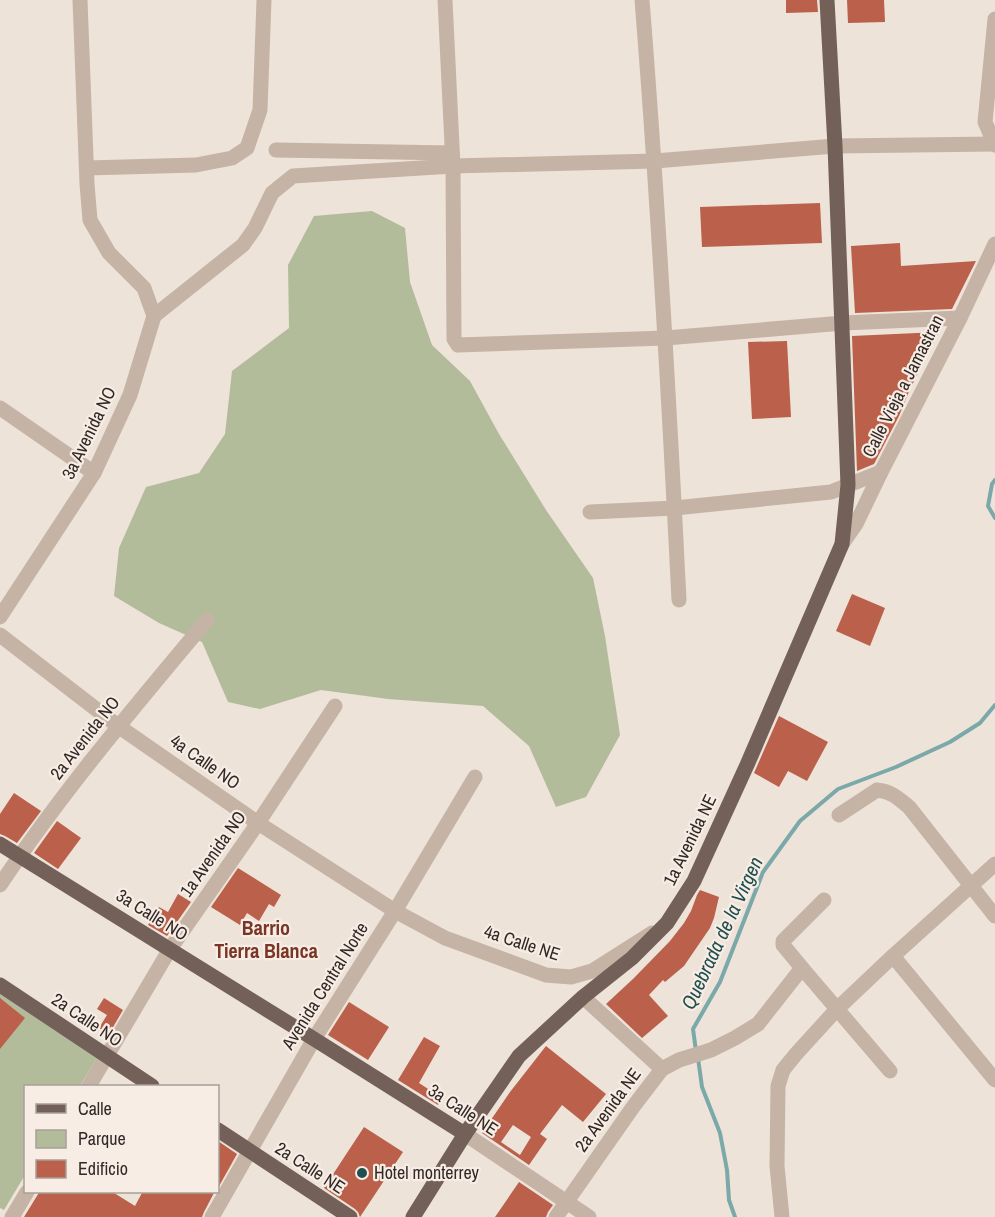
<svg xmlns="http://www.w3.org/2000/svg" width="995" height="1217" font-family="'Archivo Narrow',sans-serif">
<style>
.green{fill:#b2bc9b}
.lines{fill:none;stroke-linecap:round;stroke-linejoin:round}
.stream{stroke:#7ba8a8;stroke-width:4}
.building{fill:#ba604b;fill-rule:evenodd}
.minor{stroke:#c5b3a6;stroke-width:15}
.major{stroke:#736059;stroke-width:15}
.poi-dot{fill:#204f4f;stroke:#f7ede5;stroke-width:2}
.labels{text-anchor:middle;stroke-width:4.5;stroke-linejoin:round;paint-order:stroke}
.street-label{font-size:18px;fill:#322926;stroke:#f7ede5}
.poi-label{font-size:18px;fill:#322926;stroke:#f7ede5;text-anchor:start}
.neighbourhood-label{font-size:20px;font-weight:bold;fill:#793627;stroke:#f7ede5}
.water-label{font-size:20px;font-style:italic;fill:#204f4f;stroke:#f7ede5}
</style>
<rect width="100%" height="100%" fill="#eee3d9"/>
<g class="green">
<path d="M372,211L405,228L410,282L432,345L470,381L499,434L546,510L593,578L605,636L620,735L586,797L556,807L529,746L483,706L388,699L321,690L260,709L228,702L202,642L159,623L114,596L119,548L146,487L199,473L225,434L232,371L289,328L288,265L314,216Z"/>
<path d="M0,994L97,1058L80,1086H26L25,1175L4,1210L0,1208Z"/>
</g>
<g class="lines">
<g class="stream">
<path d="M995,480L992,484L988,506L995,518"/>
<path d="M696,1051L693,1029L720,982L763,872L800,821L838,789L896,767L950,742L980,723L995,705"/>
<path d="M698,1058L702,1087L720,1133L727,1170L729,1200L735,1217"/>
</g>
</g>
<g class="building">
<path d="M786,0H817L818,12L786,13Z"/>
<path d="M847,0H884L885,22L848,23Z"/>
<path d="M820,203L822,243L702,247L700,207Z"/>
<path d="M900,243L901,266L976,261L952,309L855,313L851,246Z"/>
<path d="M939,332L910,389L899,416L874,464L857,471L852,336Z"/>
<path d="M787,341L791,417L752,419L748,342Z"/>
<path d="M852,594L885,608L870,646L836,631Z"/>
<path d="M779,716L828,742L807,781L788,771L779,787L754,773Z"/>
<path d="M14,793L41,811L17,843L5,836L0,834V814Z"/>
<path d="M57,821L81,838L58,869L34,853Z"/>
<path d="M238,868L281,895L274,907L269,904L259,921L247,913L240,925L211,907Z"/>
<path d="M700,890L719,897L714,918L710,928L684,966L665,982L663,980L649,995L668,1016L642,1038L606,1004L634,978L670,941L684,923L691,911L697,895Z"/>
<path d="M178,894L191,902L167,936L148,925L159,907L168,912Z"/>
<path d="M0,998L25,1018L0,1049Z"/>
<path d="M104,998L123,1010L109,1034L99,1028L107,1015L97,1009Z"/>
<path d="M349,1002L389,1027L368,1060L328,1035Z"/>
<path d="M424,1037L440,1046L419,1083L442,1098L438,1105L398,1080Z"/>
<path d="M546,1046L606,1094L583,1122L562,1105L540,1134L547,1139L529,1165L482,1133L510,1092ZM513,1125L531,1137L520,1155L501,1142Z"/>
<path d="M364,1127L403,1152L360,1217L358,1212L355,1209L324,1188Z"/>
<path d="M218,1141L237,1154L218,1188Z"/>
<path d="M519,1182L553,1205L548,1212L546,1217H495Z"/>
<path d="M40,1191H111L135,1206L143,1191H215L204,1212L202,1217H24Z"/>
</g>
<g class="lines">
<g class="minor">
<path d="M80,0L87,184L90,220L109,253L144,288L154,316"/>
<path d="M445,0L453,166L454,339L458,345L666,338L843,323L960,318"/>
<path d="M642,0C658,200 669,399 679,600"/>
<path d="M995,19L985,122L995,145"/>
<path d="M276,150L452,153"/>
<path d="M87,168L196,165L232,158L247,148L260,110L264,0"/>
<path d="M154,316L243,245L255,228L272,193L293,176L453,166L655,161L835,146L994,144"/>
<path d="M0,408L94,473"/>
<path d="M590,512L675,508L831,492L881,472"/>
<path d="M842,544L856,524L881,472L960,318L995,244"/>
<path d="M0,617L94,473L130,395L154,316"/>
<path d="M0,635L118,726L258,823L395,911L445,938L546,975L571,977L592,971L652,933"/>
<path d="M839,815L877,790C891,791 899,799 909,807L995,916"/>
<path d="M0,885C62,792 135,706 207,620"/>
<path d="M893,956L995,1080"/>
<path d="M802,968L783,945V941L824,900"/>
<path d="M583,997L662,1069"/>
<path d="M89,1086L170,949L258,823L335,706"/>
<path d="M465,1134L589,1217"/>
<path d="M12,1217L27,1192"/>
<path d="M212,1217L314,1039L395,911L475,777"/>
<path d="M556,1217L633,1107L662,1069L679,1060L711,1050L735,1038L758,1024L802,968L890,1071"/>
<path d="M782,1217L777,1166L778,1086L783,1070L796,1054L837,1009L893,956L995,864"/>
</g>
<g class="major">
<path d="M0,844L314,1039L465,1134"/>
<path d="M0,985L152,1086"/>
<path d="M218,1130L350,1217"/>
<path d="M413,1217L465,1134L519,1056L583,997L632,958L667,923L694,881L747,765L842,544L848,485L835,146L827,0"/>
</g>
</g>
<circle class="poi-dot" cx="362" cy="1173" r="6"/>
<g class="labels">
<g class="street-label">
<text transform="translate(903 386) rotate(-63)" y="6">Calle Vieja a Jamastran</text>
<text transform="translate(89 433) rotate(-64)" y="6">3a Avenida NO</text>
<text transform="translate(85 738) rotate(-52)" y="6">2a Avenida NO</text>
<text transform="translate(205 762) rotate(35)" y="6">4a Calle NO</text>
<text transform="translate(690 840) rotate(-64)" y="6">1a Avenida NE</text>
<text transform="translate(213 854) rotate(-55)" y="6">1a Avenida NO</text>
<text transform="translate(152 915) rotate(32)" y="6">3a Calle NO</text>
<text transform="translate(522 943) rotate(18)" y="6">4a Calle NE</text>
<text transform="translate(325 986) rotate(-58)" y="6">Avenida Central Norte</text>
<text transform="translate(87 1020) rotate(34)" y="6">2a Calle NO</text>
<text transform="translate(463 1110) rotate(33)" y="6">3a Calle NE</text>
<text transform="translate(608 1110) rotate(-54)" y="6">2a Avenida NE</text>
<text transform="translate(310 1168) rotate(33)" y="6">2a Calle NE</text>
</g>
<g class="poi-label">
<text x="374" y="1179">Hotel monterrey</text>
</g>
<g class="neighbourhood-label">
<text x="266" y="935">Barrio<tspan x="266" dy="23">Tierra Blanca</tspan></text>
</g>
<g class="water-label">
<text transform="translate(722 933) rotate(-65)" y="7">Quebrada de la Virgen</text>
</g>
</g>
<rect x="24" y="1085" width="195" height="108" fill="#f7ede5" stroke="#a89f99" stroke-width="1.5"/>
<rect x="36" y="1104" width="30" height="9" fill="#736059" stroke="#a89f99" stroke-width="1.5"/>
<text x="78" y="1115" font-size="18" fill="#322926">Calle</text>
<rect x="36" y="1130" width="30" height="18" fill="#b2bc9b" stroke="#a89f99" stroke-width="1.5"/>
<text x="78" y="1145" font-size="18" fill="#322926">Parque</text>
<rect x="36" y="1160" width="30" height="18" fill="#ba604b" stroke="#a89f99" stroke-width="1.5"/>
<text x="78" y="1175" font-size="18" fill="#322926">Edificio</text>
</svg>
